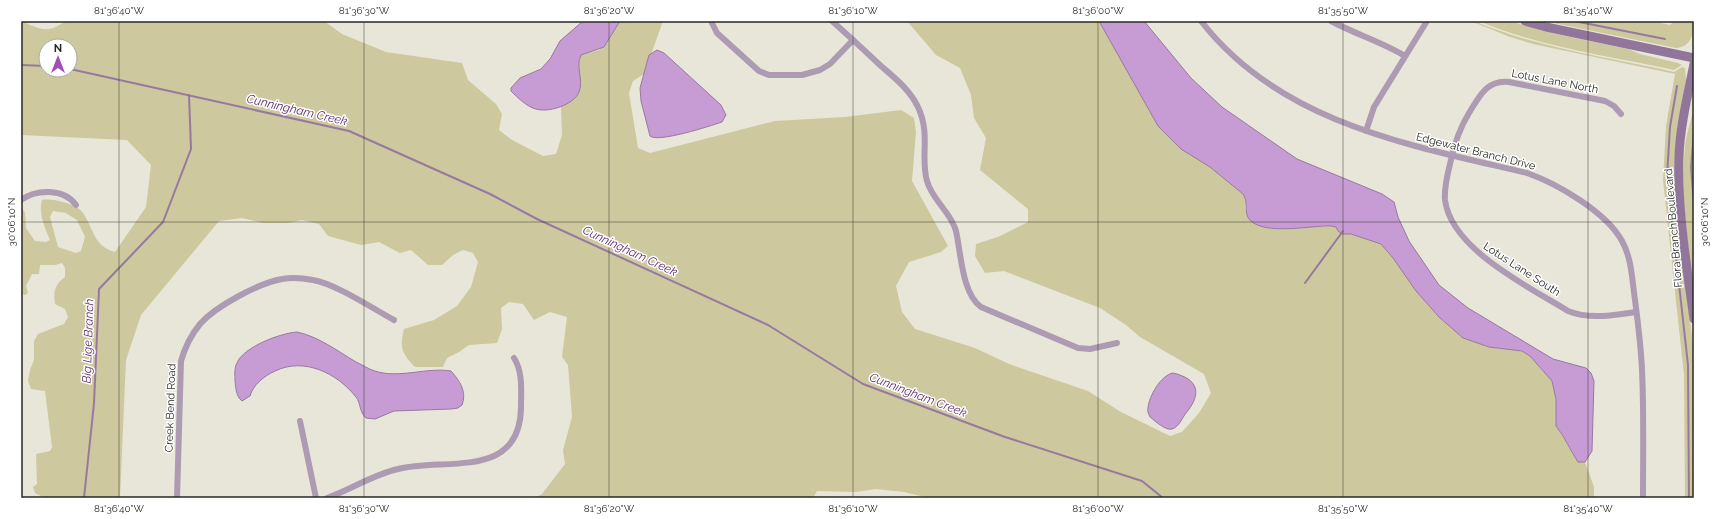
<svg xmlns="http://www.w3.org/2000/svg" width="1715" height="519" font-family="Raleway,sans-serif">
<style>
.green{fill:#cdc89d;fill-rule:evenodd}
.water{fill:#c79cd4;stroke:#97799f}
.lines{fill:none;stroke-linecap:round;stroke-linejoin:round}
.stream{stroke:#97799f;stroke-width:2}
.street{stroke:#ad9ab3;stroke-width:6}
.secondary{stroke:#91759a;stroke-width:9}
.ticks{fill:none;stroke:#282823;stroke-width:1;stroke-opacity:0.45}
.labels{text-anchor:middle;stroke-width:3;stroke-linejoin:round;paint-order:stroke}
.street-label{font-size:11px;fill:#282823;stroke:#fff}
.water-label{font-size:12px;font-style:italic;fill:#5f2a6d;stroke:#fff}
.neatline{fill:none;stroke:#282823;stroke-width:1.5}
.ticks-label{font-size:10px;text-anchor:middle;fill:#282823}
</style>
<rect width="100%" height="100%" fill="#e7e6d9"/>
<g class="green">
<path d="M21,21H25C27,24 29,25 33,26C48,32 53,29 66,21H324L342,34L386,52L462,63L468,80L496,104L502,114L499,130L512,140L543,156L556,154L562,135L561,106L568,103L579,93C582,81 576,65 581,55L599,50L607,43L620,21H663L644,74L633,81L629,93L638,148L650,153L775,121L845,117L901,110L914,118L916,132L912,181L948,246L941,252L909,262L896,286L902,312L915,329L975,348L1009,364L1088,391L1121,412L1170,436L1182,432L1199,413L1211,393L1204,374L1140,337L1126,325L1100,308L1004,271L985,273L975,256L976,244L998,237L1028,222V209L980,170L986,138L974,118L971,95L960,68L936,55L907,21H1099L1158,126L1181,149L1210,167L1243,194C1246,198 1245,201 1245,206C1246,223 1260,227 1275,229L1332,226L1336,227L1345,234H1351L1381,244L1393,258L1416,291L1439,317L1463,338L1489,347L1522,351L1530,356L1552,381L1556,399V426C1565,437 1570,450 1578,461L1585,462L1594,487V498H929L904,492L876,489L856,492L817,491L813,498H535L542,494L565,464L563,450L572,417L568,365L562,357L567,317L550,312L534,320L523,304L509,302L501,308L502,329L497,343L469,345L459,352L447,358L443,367H415C402,354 399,347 404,329L434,320L457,306L471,287L478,262L473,253L463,250L453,255L442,265H428L411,250L400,253L379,242L361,245L328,236L319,224L302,220L288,223H263L242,218L219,221L141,315L126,360L120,498H45L35,493L33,487L37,484L36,454L50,451L52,447L45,391L31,389L28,381L30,370L34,360V341L38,334L64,324L68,317L65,309L55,304C53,292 55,284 65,277V268L62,263L56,265H40L39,274H32L26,286L28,293L25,295L21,294V206L25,213L26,228L35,241L46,242L50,240C45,228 38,213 42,200C52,198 77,204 83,213C94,229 93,246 115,252L146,207L151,165L127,140L21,135ZM46,46H70V70H46ZM53,211L66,213L77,220L85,237L81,251L76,253L58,247L50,217Z"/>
<path d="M1471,21H1474C1538,48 1607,57 1674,72L1682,67L1685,68L1686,80L1678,123L1674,166L1678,215L1694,355V498H1685L1684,375L1663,180L1666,126L1675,74L1533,44L1510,37Z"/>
<path d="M1479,21H1509L1551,33L1628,49L1640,54L1678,63L1682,65L1674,70C1609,56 1540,47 1479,21Z"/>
<path d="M1544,21H1651L1670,25L1674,21H1694C1694,34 1691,47 1676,48Z"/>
<path d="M1694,108V291C1688,244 1680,194 1685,147C1686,134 1691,121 1694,108Z"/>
</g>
<g class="water">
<path d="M583,21H620L604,47L581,55C575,66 584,80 579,92C574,105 548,113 536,109C527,107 517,97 511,91V88L520,78L541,69L550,59L560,41Z"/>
<path d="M1099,21H1144L1191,78L1222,107L1297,159L1382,194L1394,202L1398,217L1409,241L1439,285L1468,308L1553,359L1586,368L1591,373L1594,381L1592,451L1585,462H1578C1570,450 1565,437 1556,426V399L1552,381L1530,356L1522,351L1489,347L1463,338L1439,317L1416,291L1393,258L1381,244L1351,234H1342L1338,231L1336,227L1332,226C1312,225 1265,236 1250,220C1243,213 1249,202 1243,194L1210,167L1181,149L1158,126Z"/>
<path d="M657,50L664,53L721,105L726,115L722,122C710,126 658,143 650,136L641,101L640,88L649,55Z"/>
<path d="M297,332C319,337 336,350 356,362C363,365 368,369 375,371C399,379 426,367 451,371C460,381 467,392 462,405L458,408L451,409L394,411L375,419L366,418C359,412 361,403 356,397C337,373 304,357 275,371C264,376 253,385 250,396L242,401C236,396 236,389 235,381C235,375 234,368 237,363C243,347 281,333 297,332Z"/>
<path d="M1173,373C1199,379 1202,394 1186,413C1182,418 1179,427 1172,429C1166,431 1155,421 1150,417C1149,414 1147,412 1148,408C1149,396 1161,375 1173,373Z"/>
</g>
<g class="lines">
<g class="stream">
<path d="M1574,21L1665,39"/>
<path d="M21,65L46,66"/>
<path d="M70,69L349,131L490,194L537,219L768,325L863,384L1005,437L1142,481L1163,498"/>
<path d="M1677,86L1670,127L1667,176L1688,365L1689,498"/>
<path d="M1694,133L1691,167L1694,205"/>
<path d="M1305,283L1343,231"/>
<path d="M84,498L94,403L99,289L163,222L191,149L189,95"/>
</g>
<g class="street">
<path d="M711,21L717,33L759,71L769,75H802L820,70L830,64L853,40"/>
<path d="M832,21C849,36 865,51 881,66C895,78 910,90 918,107C931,135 920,156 927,181C932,200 951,212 956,231C961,253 962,294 981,307L1078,348L1090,349L1117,343"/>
<path d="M1201,21C1280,123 1409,145 1527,173C1558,184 1606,212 1622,241C1632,259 1632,280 1635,300C1638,323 1641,347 1642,370C1644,412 1643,455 1643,498"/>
<path d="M1331,21C1355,34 1382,42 1405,56"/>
<path d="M1621,114L1614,106L1605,101L1509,82C1487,79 1479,97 1469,113C1459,129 1454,145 1450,164C1447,176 1444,188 1445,200C1451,249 1529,287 1568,311C1590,320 1613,315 1636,312"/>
<path d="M1366,131L1374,107L1427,21"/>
<path d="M21,200C36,189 64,188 76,205"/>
<path d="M300,421L316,498"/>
<path d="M177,498L181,361C185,347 191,335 200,324C216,306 259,283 282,279C292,277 303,278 313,280C336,284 372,308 394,320"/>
<path d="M327,498C352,489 372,475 398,469C445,457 521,481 521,406C521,390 523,372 514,358"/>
</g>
<g class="secondary">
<path d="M1525,21L1546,27L1694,58"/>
<path d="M1694,64C1688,94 1680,126 1679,157C1677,209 1687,268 1694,319"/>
</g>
</g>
<path class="ticks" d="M119,21V498M364,21V498M609,21V498M853,21V498M1098,21V498M1343,21V498M1588,21V498M21,222H1694"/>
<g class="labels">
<g class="street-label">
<text transform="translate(1555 81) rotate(11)" y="4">Lotus Lane North</text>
<text transform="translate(1476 151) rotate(14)" y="4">Edgewater Branch Drive</text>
<text transform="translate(1673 228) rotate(-95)" y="4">Flora Branch Boulevard</text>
<text transform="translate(1522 269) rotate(33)" y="4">Lotus Lane South</text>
<text transform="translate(170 408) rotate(-88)" y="4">Creek Bend Road</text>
</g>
<g class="water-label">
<text transform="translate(297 110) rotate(13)" y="4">Cunningham Creek</text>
<text transform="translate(630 251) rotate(25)" y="4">Cunningham Creek</text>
<text transform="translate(88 341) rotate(-88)" y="4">Big Lige Branch</text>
<text transform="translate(918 395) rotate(21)" y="4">Cunningham Creek</text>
</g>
</g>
<rect width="1715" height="519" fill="none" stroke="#ffffff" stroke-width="44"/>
<g transform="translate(58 58)"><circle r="19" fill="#ffffff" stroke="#a9a9a7"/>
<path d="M0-3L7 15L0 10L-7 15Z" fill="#a24cba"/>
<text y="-6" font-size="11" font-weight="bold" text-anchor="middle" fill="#282823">N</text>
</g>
<rect x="22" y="22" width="1671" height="475" class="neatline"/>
<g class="ticks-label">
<text x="119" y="14">81°36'40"W</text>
<text x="364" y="14">81°36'30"W</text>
<text x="609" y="14">81°36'20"W</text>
<text x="853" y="14">81°36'10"W</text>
<text x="1098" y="14">81°36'00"W</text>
<text x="1343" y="14">81°35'50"W</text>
<text x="1588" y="14">81°35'40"W</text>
<text transform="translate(11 222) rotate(-90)" y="4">30°06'10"N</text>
<text transform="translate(1704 222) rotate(-90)" y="4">30°06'10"N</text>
<text x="119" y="512">81°36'40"W</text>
<text x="364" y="512">81°36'30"W</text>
<text x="609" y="512">81°36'20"W</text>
<text x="853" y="512">81°36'10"W</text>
<text x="1098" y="512">81°36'00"W</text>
<text x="1343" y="512">81°35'50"W</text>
<text x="1588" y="512">81°35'40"W</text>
</g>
</svg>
